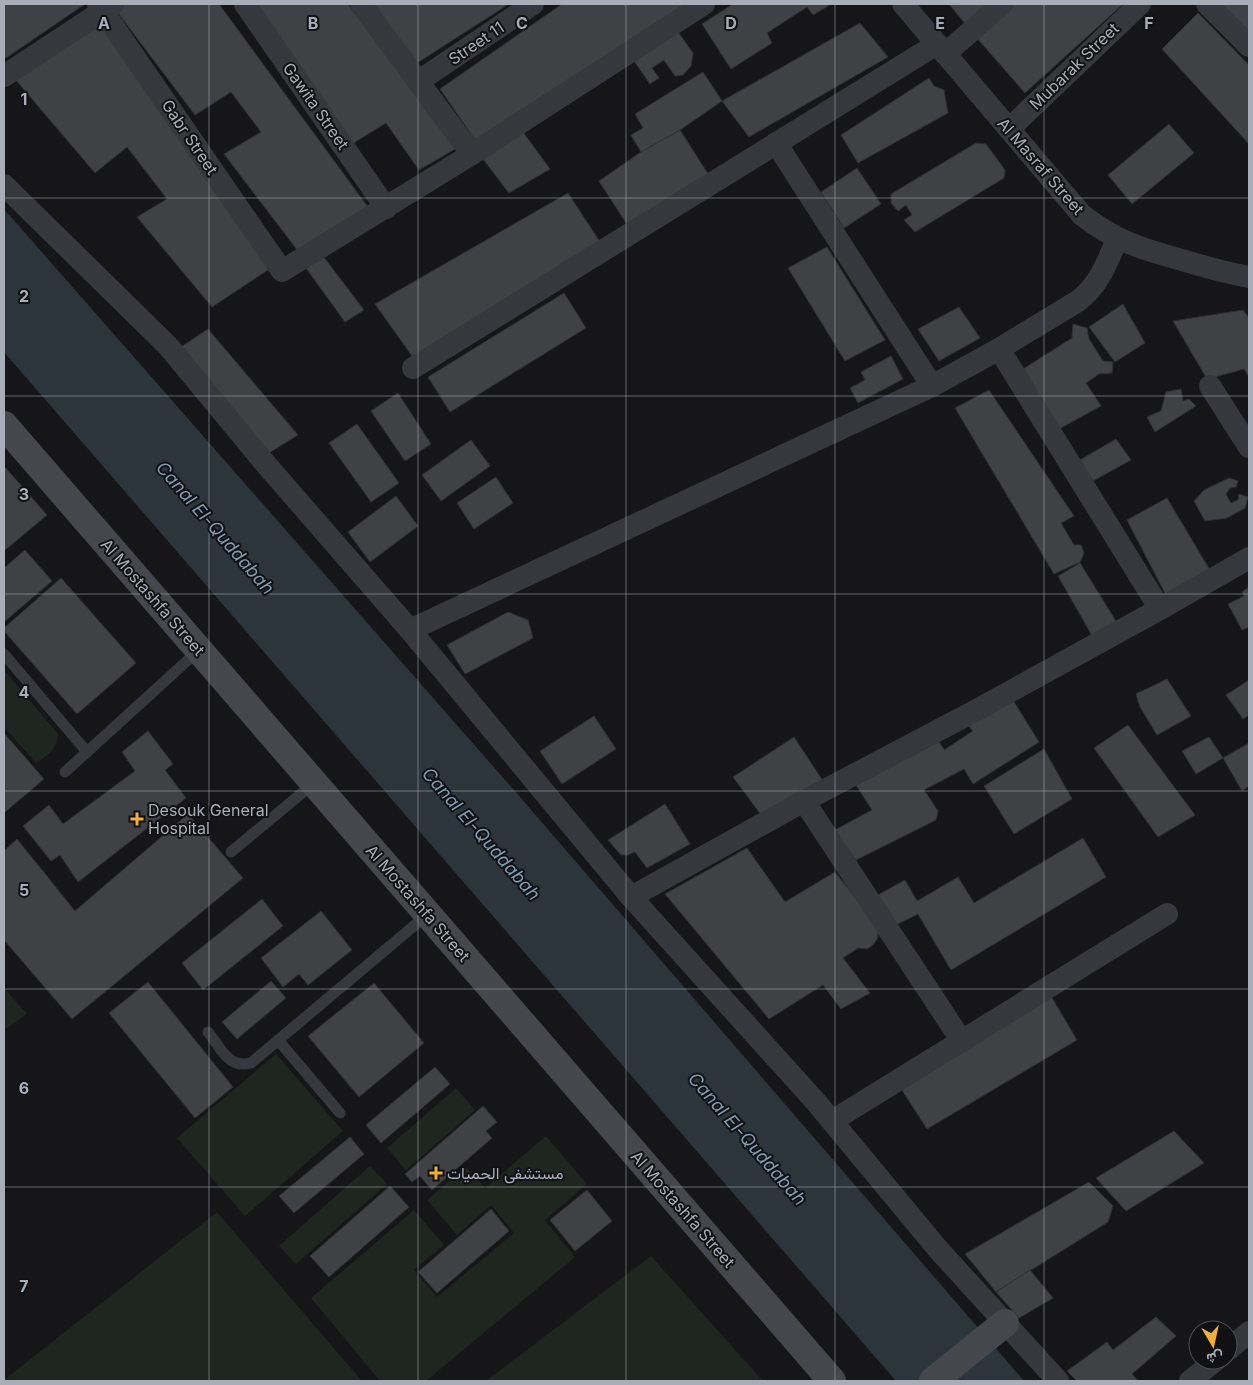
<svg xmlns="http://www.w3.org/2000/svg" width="1253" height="1385" font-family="Inter,Vazirmatn,sans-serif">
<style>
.green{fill:#1e261f}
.water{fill:#2c353c}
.building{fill:#404145;stroke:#303034}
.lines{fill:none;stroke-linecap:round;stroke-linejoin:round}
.service{stroke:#37383d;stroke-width:11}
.minor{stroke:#37383d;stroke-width:22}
.secondary{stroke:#45474d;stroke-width:28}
.grid{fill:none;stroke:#a8adb8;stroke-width:1;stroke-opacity:0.55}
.poi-dot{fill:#f2b134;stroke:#111113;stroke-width:2}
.labels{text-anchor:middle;stroke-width:4;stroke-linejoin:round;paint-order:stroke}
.street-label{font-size:16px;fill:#a8adb8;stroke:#111113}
.poi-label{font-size:16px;fill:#a8adb8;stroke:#111113;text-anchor:start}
.water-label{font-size:18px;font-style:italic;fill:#7f9bb3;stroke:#111113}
.grid-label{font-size:16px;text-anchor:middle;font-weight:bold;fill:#a8adb8;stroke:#111113;stroke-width:4;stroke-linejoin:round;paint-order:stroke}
</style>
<rect width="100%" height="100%" fill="#161618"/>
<g class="green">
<path d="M4,670L58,734C57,749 49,755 36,763L4,727Z"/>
<path d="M4,988L27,1014L4,1030Z"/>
<path d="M276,1054L343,1131L245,1216L177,1138Z"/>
<path d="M456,1088L475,1110L406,1170L387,1148Z"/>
<path d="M546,1136L587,1184L545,1220L575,1257L426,1381H380L311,1298L414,1210L444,1245L414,1270L437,1297L514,1233L491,1205L457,1235L427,1200L466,1167L485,1188Z"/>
<path d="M370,1166L387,1184L296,1264L279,1246Z"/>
<path d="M217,1212L362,1381H4V1380Z"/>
<path d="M651,1256L763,1381H486Z"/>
</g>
<path class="water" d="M4,209L520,797L1024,1381H896L4,352Z"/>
<g class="building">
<path d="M4,4H85L6,58L4,56Z"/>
<path d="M123,4H219L368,207L298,251L224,154L261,132L231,92L195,115L115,9Z"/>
<path d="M249,4H348L455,149L419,170L386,123L352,144Z"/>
<path d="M371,4H509L417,63Z"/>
<path d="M562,4H695L476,141L440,89Z"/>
<path d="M733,4H831L813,15L807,7L767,33L772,43L731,69L702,24Z"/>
<path d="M949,4H992L967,26Z"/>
<path d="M1012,4H1123L1025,93L976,37Z"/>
<path d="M1215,4H1249V39Z"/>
<path d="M1198,13L1249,65V144L1162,49Z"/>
<path d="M101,21L271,268L212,307L137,217L167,199L127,147L95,173L15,79Z"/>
<path d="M860,23L888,57L749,137L722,101Z"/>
<path d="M676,29L693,53L691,66L683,75L675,76L664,60L652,68L659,78L650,84L632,58Z"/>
<path d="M703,72L722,101L680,130L641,152L631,135L643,128L635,114Z"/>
<path d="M929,78L934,86L944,90L948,113L858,163L841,135Z"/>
<path d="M1169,124L1194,153L1132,204L1108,175Z"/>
<path d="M680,130L710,177L628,226L599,181L641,152Z"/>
<path d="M523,132L550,169L509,193L483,159Z"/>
<path d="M976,143L986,144L1005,170L1004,178L915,232L904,220L912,215L906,205L898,211L891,203V194Z"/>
<path d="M857,168L881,204L844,228L821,192Z"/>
<path d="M568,193L604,248L417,363L375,304Z"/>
<path d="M827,247L885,340L845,361L788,268Z"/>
<path d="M323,256L364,310L345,322L306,268Z"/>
<path d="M564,293L586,328L450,412L428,377Z"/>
<path d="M1123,304L1145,343L1115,362L1089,327Z"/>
<path d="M959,307L980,338L939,361L918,329Z"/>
<path d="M1243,310L1249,318V377L1244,369L1207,379L1173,321Z"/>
<path d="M1073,324L1087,328L1089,339L1103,361L1113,362L1112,373L1099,374L1086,383L1101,406L1059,429L1023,369L1072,338Z"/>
<path d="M208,329L298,435L264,456L175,351Z"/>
<path d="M891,356L903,379L858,403L850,388L865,380L861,372Z"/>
<path d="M1181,389L1183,401L1189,399L1196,406L1155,432L1147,417L1161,411L1166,392Z"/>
<path d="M989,390L1074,516L1061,523L1074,545H1081L1084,553L1080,562L1054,574L955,408Z"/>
<path d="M398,393L431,444L405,461L371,411Z"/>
<path d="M357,424L399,483L371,502L329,443Z"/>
<path d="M1116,439L1131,460L1093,481L1080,460Z"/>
<path d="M471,440L490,466L441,501L422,475Z"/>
<path d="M4,466L47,515L4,551Z"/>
<path d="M496,477L513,503L474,529L457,503Z"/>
<path d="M1229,478L1238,481L1236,487L1230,488L1226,494L1231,503L1238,500L1239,494L1248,497L1245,508L1227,518L1205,521L1194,501L1204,490Z"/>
<path d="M396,496L418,526L370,562L348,532Z"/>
<path d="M1167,498L1211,572L1167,597L1127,520Z"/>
<path d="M25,550L52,581L4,622V568Z"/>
<path d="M1080,563L1119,626L1094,639L1058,576Z"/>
<path d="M61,578L136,663L77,714L4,631V628Z"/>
<path d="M1249,587V627L1242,630L1228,604L1244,596L1242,592Z"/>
<path d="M508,612L528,620L533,638L465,674L447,645Z"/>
<path d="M1167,679L1191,716L1157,735L1140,707L1136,694Z"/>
<path d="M1249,680V715L1243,719L1226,695Z"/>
<path d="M1011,697L1039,742L973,784L964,769L924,790L938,811L936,820L856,860L835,830L872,810L856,785L937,738L944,750L973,731L966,723Z"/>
<path d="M594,716L616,749L562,784L540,751Z"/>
<path d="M1128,725L1195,815L1158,837L1094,748Z"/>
<path d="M148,731L173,764L165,770L186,798L78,882L60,855L51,861L23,826L49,805L63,824L135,771L122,752Z"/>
<path d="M4,733L44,779L4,813Z"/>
<path d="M794,737L823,781L762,816L733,777Z"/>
<path d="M1209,737L1223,758L1196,774L1182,751Z"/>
<path d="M1249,743V786L1242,791L1223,758Z"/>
<path d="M1044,749L1072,799L1014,834L984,786Z"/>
<path d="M665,804L690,844L647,868L635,852L628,855H621L608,840Z"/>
<path d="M188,814L243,878L72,1019L4,940V851L17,839L75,911Z"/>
<path d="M1083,838L1106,877L951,970L918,914L896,925L876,896L905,880L917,901L958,877L974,903Z"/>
<path d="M747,848L785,902L835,872L870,916L877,927L878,937L873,945L867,949L858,948L843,958L870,993L841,1009L823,985L769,1019L665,894Z"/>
<path d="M262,899L283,926L203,990L182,963Z"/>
<path d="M321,911L352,950L308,985L299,974L283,987L261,958Z"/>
<path d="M271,981L286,998L237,1039L222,1022Z"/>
<path d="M148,982L233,1087L195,1118L109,1013Z"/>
<path d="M374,983L424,1043L359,1097L308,1036Z"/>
<path d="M1048,991L1077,1040L927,1129L898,1084Z"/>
<path d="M435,1067L450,1084L381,1143L366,1125Z"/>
<path d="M483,1106L497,1122L486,1131L492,1138L432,1190L420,1176L412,1182L405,1174Z"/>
<path d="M1174,1131L1204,1163L1126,1211L1096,1178Z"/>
<path d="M350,1137L364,1154L294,1213L279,1196Z"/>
<path d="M1089,1182L1113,1206L1108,1222L996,1292L965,1254Z"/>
<path d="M390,1186L409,1207L329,1277L310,1256Z"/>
<path d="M587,1190L612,1221L575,1251L550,1220Z"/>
<path d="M491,1209L509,1231L437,1293L418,1272Z"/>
<path d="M1030,1270L1053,1298L1019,1318L996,1292Z"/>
<path d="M1156,1317L1176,1336L1132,1374L1138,1381H1077L1067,1371L1107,1342L1113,1350Z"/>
</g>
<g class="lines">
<g class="service">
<path d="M4,654L87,752"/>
<path d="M65,772L199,650"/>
<path d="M231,852L314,783"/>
<path d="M208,1032C221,1048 228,1069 251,1063L428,914"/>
<path d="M278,1040L340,1113"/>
</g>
<g class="minor">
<path d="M98,4L282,271L472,154L704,4"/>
<path d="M245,4L386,208"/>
<path d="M361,4L472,154"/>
<path d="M903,4L1082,215C1115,241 1142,249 1182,260C1205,267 1227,273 1249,277"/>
<path d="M1207,4L1249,46"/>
<path d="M945,54L1002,4"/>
<path d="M4,76L113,4"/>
<path d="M419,81L533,4"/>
<path d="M1009,129L1140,4"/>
<path d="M776,143L932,386"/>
<path d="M4,185L168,346L264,462L410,630L631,897L816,1102L937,1248L1058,1381"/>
<path d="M999,349L1160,609"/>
<path d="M413,368L937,44"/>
<path d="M1210,386L1249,447"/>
<path d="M410,630L932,386L999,349L1078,301C1099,285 1107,263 1117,239"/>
<path d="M804,801L961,1040"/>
<path d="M631,897L804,801L973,712L1160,609L1249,558"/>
<path d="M832,1121L1167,914"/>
<path d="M1228,1350L1249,1332"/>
<path d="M1190,1381L1216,1360"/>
</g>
<g class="secondary">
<path d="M4,425L832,1381"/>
<path d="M933,1381L1005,1323"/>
</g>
</g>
<path class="grid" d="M209,4V1381M418,4V1381M626,4V1381M835,4V1381M1044,4V1381M4,198H1249M4,396H1249M4,594H1249M4,791H1249M4,989H1249M4,1187H1249"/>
<g class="poi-dot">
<path d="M134.5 811.5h5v5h5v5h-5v5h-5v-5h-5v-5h5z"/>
<path d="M433.5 1165.5h5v5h5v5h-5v5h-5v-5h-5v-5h5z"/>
</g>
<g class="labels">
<g class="street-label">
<text transform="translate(476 43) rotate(-34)" y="6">Street 11</text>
<text transform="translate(1074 66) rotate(-44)" y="6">Mubarak Street</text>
<text transform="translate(316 106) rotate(55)" y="6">Gawita Street</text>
<text transform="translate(190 137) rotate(56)" y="6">Gabr Street</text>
<text transform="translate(1041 166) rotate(49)" y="6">Al Masraf Street</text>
<text transform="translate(153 597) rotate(49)" y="6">Al Mostashfa Street</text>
<text transform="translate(418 903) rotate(49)" y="6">Al Mostashfa Street</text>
<text transform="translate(683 1209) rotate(49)" y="6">Al Mostashfa Street</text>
</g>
<g class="poi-label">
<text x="148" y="816">Desouk General<tspan x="148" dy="18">Hospital</tspan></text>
<text x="447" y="1179">مستشفى الحميات</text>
</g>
<g class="water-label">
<text transform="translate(215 528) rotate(49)" y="6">Canal El-Quddabah</text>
<text transform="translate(481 834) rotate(49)" y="6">Canal El-Quddabah</text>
<text transform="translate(747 1139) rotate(49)" y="6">Canal El-Quddabah</text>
</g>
</g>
<g class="grid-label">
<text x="104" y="29">A</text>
<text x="313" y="29">B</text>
<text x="522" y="29">C</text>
<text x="731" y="29">D</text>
<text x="940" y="29">E</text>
<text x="1149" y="29">F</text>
<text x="24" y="105">1</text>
<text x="24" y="302">2</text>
<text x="24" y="500">3</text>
<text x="24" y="698">4</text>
<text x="24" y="896">5</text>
<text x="24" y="1094">6</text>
<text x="24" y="1292">7</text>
</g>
<rect width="1253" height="1385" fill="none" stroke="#a8adb8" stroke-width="10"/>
<g transform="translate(1213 1345) rotate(171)"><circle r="24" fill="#111113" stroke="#4d4f55"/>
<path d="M0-4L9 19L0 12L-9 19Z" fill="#f2b134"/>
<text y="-8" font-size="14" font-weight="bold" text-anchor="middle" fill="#a8adb8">ش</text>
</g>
</svg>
